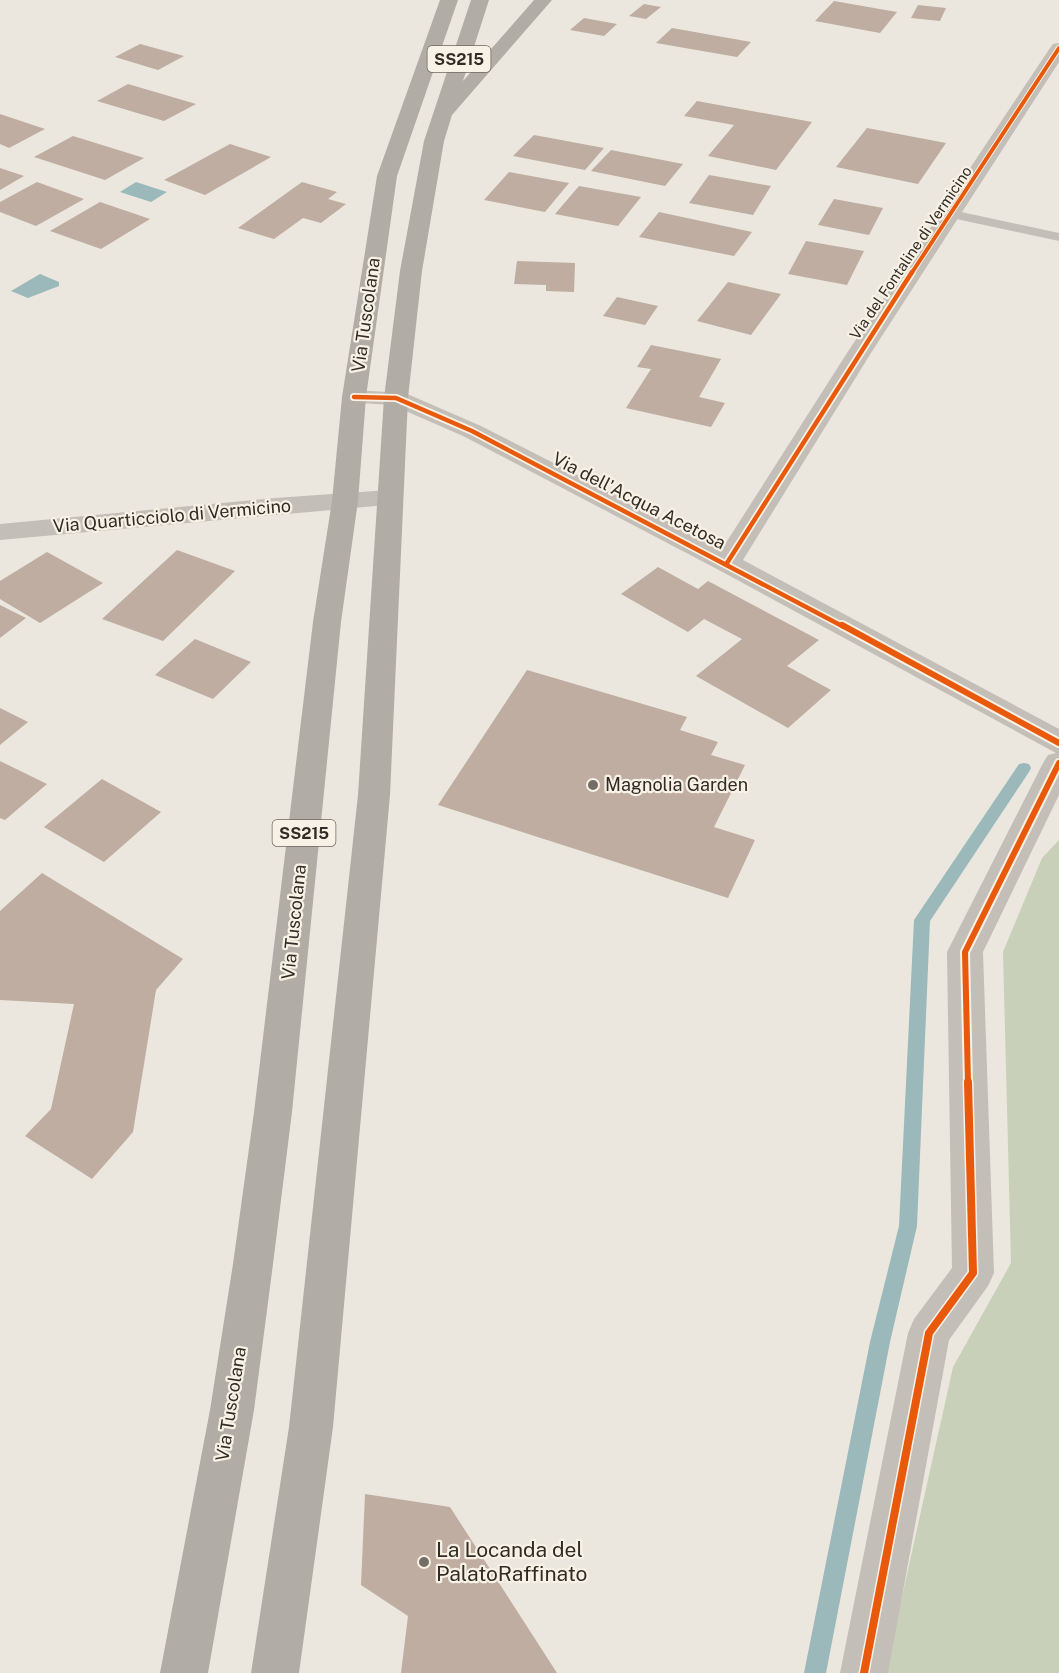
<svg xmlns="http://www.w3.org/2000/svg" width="1059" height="1673" font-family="'Public Sans',sans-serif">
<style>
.green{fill:#c9d0b9}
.water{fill:#9bb8bb}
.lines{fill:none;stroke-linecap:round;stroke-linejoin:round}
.stream{fill:#9bb8bb;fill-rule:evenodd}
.building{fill:#beada0}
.service{fill:#c3beb7;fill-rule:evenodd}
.minor{fill:#c3beb7;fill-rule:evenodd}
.primary{fill:#b2aca6;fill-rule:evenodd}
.cycleway-far3-casing{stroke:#f8f1e5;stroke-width:6}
.cycleway-far2-casing{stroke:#f8f1e5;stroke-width:8}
.cycleway-far1-casing{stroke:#f8f1e5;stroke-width:10}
.cycleway-casing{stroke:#f8f1e5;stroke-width:11}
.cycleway-far3{stroke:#e8590c;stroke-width:4}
.cycleway-far2{stroke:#e8590c;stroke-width:4.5}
.cycleway-far1{stroke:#e8590c;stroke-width:6}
.cycleway{stroke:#e8590c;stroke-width:8}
.poi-dot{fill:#736d66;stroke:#f8f1e5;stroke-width:2}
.labels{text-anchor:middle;stroke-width:4.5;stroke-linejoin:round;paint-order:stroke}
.far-street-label{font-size:15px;fill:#332c26;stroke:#f8f1e5}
.shield{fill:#f8f1e5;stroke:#6e675f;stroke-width:1.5}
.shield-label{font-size:16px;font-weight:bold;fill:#332c26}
.street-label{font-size:18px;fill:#332c26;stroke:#f8f1e5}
.poi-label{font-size:18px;fill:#332c26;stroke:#f8f1e5;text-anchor:start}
.near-poi-label{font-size:21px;fill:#332c26;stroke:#f8f1e5;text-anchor:start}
</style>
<rect width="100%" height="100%" fill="#ebe7de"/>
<path class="green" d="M1059,840V1673H885L953,1367L1011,1263L1003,952L1042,858Z"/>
<g class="water">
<path d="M136,182L167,192L151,202L120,192Z"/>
<path d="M40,274L59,282V286L28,298L11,291Z"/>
</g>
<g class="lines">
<path class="stream" d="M1024,763L1029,764L1031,768L1029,772L930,921L917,1226L890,1342L826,1673H804L870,1342L899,1226L914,920L1019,764Z"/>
</g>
<g class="building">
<path d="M834,1L897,12L880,33L815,21Z"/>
<path d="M644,4L661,7L646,19L629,16Z"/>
<path d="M918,5L946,8L940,21L911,18Z"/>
<path d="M584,18L617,24L604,36L570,30Z"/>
<path d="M672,28L751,42L737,57L656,43Z"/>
<path d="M140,44L184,56L158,70L115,57Z"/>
<path d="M128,84L196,104L164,121L97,101Z"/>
<path d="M697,101L812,122L776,170L708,156L734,125L684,116Z"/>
<path d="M0,114L45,129L9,148L0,144Z"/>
<path d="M867,128L946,143L918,184L836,167Z"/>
<path d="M534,135L604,148L585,170L513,156Z"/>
<path d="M73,136L144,158L105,180L34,157Z"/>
<path d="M230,144L271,157L205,195L164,180Z"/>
<path d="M611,150L683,164L665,186L591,171Z"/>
<path d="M0,168L24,176L0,190Z"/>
<path d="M509,172L569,183L545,212L484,200Z"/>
<path d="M709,175L771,186L753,215L689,203Z"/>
<path d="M37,182L84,199L36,226L0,212V202Z"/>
<path d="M302,182L337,192L328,199L346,204L321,223L303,218L274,239L238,228Z"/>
<path d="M579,186L641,197L618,226L555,214Z"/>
<path d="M834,199L883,208L869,235L818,225Z"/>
<path d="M100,202L150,219L101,249L50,231Z"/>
<path d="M659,212L752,232L734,256L639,237Z"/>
<path d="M806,241L864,251L847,285L788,274Z"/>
<path d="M517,261L575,263L574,292L546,291V285L514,284Z"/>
<path d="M728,282L781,294L751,335L697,321Z"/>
<path d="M617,297L658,306L645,325L603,316Z"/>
<path d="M651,345L721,359L699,397L725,403L711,427L626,408L651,369L637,367Z"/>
<path d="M177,550L235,571L163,641L102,619Z"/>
<path d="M47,552L103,583L40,623L0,599V581Z"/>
<path d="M658,567L698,589L708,581L819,640L787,666L831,690L788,728L696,676L742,639L704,619L688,632L621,594Z"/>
<path d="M0,605L26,618L0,638Z"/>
<path d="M195,639L251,662L213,699L155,675Z"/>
<path d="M527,670L687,717L680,730L718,742L711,755L745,765L714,827L755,840L728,898L438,805Z"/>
<path d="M0,708L28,722L0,745Z"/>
<path d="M0,761L47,784L5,820L0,818Z"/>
<path d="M102,779L161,812L104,862L44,827Z"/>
<path d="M42,873L183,959L156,990L133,1132L92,1179L25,1136L51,1109L74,1004L0,1000V911Z"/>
<path d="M365,1494L450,1507L557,1673H401L408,1616L361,1585Z"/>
</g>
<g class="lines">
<path class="service" d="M952,210L1059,233V241L947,217L945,214Z"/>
<g class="minor">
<path d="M1059,43V62L871,353L743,560L1059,729V795L983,952L994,1273L988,1286L949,1340L888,1673H840L908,1333L914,1319L952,1268L947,952L1043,763L1048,755L1056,753L717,569L463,436L392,405L345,402L342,397L345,392L354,390L405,393L481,426L722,549L847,353L1050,48L1053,44Z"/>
<path d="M389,490L398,492L402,498L398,504L0,540V524L275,498Z"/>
</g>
<g class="primary">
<path d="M440,0H458L397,176L366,397L358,501L341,622L292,1112L273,1264L254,1410L208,1673H160L210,1410L233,1264L254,1112L313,622L332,501L342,397L377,176Z"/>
<path d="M471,0H489L463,81L534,0H552L452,115L444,141L422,271L408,398L390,795L333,1427L299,1673H251L289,1427L358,795L384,398L400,271L424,141Z"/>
</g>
<g class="cycleway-far3-casing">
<path id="cycleway-far3" d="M911,274L1059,48"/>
</g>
<g class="cycleway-far2-casing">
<g id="cycleway-far2">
<path d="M354,397L396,398L472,431L844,627"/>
<path d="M727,563L912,272"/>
</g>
</g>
<g class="cycleway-far1-casing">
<g id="cycleway-far1">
<path d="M842,625L1059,743"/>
<path d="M968,1083L965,952L1059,763"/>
</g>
</g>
<g class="cycleway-casing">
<path id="cycleway" d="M864,1673L929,1333L973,1273L968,1082"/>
</g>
<use href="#cycleway-far3" class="cycleway-far3"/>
<use href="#cycleway-far2" class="cycleway-far2"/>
<use href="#cycleway-far1" class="cycleway-far1"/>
<use href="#cycleway" class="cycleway"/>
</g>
<g class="poi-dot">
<circle cx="593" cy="785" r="6"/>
<circle cx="424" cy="1562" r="6"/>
</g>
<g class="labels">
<g class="far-street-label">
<text transform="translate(911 253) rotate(-56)" y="5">Via del Fontaline di Vermicino</text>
</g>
<g class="shield">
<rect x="427.5" y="46" width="63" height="26" rx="4.5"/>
<rect x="272.5" y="820" width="63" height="26" rx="4.5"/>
</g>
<g class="shield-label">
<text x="459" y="65">SS215</text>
<text x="304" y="839">SS215</text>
</g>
<g class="street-label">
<text transform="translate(366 315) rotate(-82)" y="6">Via Tuscolana</text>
<text transform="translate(639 501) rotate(27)" y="6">Via dell'Acqua Acetosa</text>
<text transform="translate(172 516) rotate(-5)" y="6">Via Quarticciolo di Vermicino</text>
<text transform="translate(294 922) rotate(-84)" y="6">Via Tuscolana</text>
<text transform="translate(231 1404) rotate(-81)" y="6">Via Tuscolana</text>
</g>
<g class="poi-label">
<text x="605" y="791">Magnolia Garden</text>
</g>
<g class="near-poi-label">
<text x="436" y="1557">La Locanda del<tspan x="436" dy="24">PalatoRaffinato</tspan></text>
</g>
</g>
</svg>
